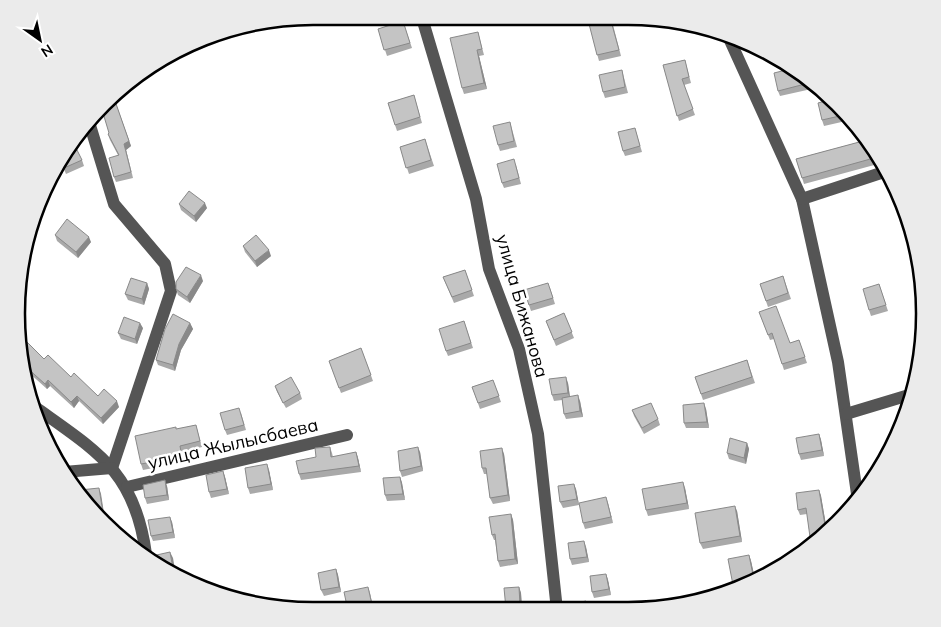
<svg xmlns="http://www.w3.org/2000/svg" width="941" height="627" font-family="Mulish,sans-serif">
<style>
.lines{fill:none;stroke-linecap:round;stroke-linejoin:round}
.minor{stroke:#555;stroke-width:12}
.wall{fill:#a9a9a9}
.shaded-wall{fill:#898989}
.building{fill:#c4c4c4;stroke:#898989}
.labels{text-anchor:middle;stroke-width:5;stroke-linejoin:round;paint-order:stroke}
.street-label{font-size:18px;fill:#000;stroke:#fff}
.rim{fill:none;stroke:#000;stroke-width:2.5}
</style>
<rect width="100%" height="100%" fill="#fff"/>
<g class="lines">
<g class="minor">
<path d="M422,18L476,199L489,269L519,349L538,434L557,610"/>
<path d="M728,36L802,199L838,362L857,494"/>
<path d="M89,122L114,204L165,264L171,291L112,468"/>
<path d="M802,199L884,172"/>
<path d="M35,407C98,452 135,472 146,554"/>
<path d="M846,414L909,395"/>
<path d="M64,472L112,468"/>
<path d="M127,487L347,435"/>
</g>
</g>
<g class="wall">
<path d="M452,18L471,19L454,23Z"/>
<path d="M588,20L612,21L621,56L599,61Z"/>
<path d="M403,21L412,48L387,56L378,29Z"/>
<path d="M478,32L484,55L479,56L487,89L464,94L462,88Z"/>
<path d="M685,60L691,83L684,85L695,115L679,121L663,65Z"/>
<path d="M790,69L816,88L780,96L778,91Z"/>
<path d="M622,70L628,93L605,98L603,92Z"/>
<path d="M119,94L121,100L115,102L131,146L126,150L133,178L116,182L114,177L118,155L110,140L108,134L109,133L107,112L105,107Z"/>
<path d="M414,95L422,123L397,131L388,103Z"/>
<path d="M844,113L846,121L824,126L822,120Z"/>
<path d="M510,122L517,147L500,151L498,145Z"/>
<path d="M635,128L642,152L625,156L623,151Z"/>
<path d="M425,139L434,166L409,174L400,147Z"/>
<path d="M863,141L878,164L804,184L796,159Z"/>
<path d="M70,146L82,160L84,166L66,174L61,162Z"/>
<path d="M516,165L521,184L504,188L502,183Z"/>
<path d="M179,204L207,208L196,222L181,210Z"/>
<path d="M55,235L91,242L78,258L57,241Z"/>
<path d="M243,246L271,256L257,267L245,252Z"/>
<path d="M465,270L474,296L454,303L443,277Z"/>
<path d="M783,276L791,299L768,307L760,284Z"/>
<path d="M203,281L190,303L178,295L176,289Z"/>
<path d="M147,283L149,289L144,305L128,300L125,294Z"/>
<path d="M879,284L888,311L871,316L869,310Z"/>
<path d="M550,288L555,304L531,311L529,305Z"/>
<path d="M759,312L790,343L799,340L807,363L784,370L774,339L770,340Z"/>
<path d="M564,313L574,338L556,346L546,321Z"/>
<path d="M464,321L473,348L448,356L446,351Z"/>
<path d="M190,323L193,329L181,350L175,371L158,365L156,360Z"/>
<path d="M143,328L137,344L121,339L118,333Z"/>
<path d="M20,335L44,359L98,396L119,407L103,424L79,401L74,408L50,386L47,389L27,371L24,375L22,372Z"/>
<path d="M361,348L373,381L341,393L329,361Z"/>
<path d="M747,360L755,383L703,400L695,377Z"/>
<path d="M493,380L501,402L480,409L472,387Z"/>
<path d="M568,383L570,397L580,401L583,417L566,419L564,414L562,400L554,401L552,395Z"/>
<path d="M275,386L300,393L302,399L286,408L277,392Z"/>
<path d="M706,409L709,428H686L684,423Z"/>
<path d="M632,410L658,419L660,425L644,434L634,416Z"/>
<path d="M241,413L246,430L227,435L225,430Z"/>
<path d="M196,425L202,447L182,452L184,462L143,470L141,464L177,429Z"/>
<path d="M819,434L821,440L824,456L801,460L799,454Z"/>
<path d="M747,443L749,449L746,464L729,459L727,453Z"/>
<path d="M330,447L332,453L333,457L356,452L358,458L361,472L301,480L299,474L316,457Z"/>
<path d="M420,452L423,471L402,477L400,471Z"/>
<path d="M504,454L510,501L493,504L490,498L487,474H484L482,468Z"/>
<path d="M269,470L273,490L250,494L248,488Z"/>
<path d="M223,471L225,477L229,494L211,498L209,492Z"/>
<path d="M400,477L402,483L405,500L387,501L385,495Z"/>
<path d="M167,486L169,500L147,504L145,498Z"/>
<path d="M685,488L689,509L648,516L646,510Z"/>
<path d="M576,489L579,505L563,508L560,502Z"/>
<path d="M819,490L821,496L827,531L812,541L810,537L807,514L800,515L798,510Z"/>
<path d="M606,497L613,523L585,529L583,523Z"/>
<path d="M737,511L742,542L703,549L700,543Z"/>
<path d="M511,514L513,520L518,564L500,567L498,561L495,540H494L492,535Z"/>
<path d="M172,522L175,538L153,541L151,536Z"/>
<path d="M586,547L589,562L572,565L570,559Z"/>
<path d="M749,555L751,561L755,579L742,588L734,589L733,585Z"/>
<path d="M336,569L338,575L341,592L324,596L321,590Z"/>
<path d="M606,574L608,580L611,595L594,598L592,592Z"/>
<path d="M519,587L521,593L522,609H506Z"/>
</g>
<g class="shaded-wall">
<path d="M477,50L479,56L487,89L484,83Z"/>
<path d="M114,98L131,146L126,150L133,178L124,144Z"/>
<path d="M205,203L207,208L196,222L194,216Z"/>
<path d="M89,237L91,242L78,258L76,252Z"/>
<path d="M269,250L271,256L257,267L255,261Z"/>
<path d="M201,275L203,281L190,303L187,297Z"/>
<path d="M147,283L149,289L144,305L142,299Z"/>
<path d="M140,323L143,328L137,344L135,339Z"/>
<path d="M190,323L193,329L181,350L175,371L173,365L179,344Z"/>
<path d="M25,366L27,371L24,375L22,369Z"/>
<path d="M566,377L568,383L570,398L568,393Z"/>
<path d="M48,380L50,386L47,389L45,384Z"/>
<path d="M578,395L580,401L583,417L580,411Z"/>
<path d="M77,396L79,401L74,408L71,402Z"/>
<path d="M117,401L119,407L103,424L101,418Z"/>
<path d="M704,403L706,409L709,428L707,422Z"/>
<path d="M819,434L821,440L824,456L822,450Z"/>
<path d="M747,443L749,449L746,464L744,458Z"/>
<path d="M418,447L420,452L423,471L421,466Z"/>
<path d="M502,448L504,454L510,501L508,495Z"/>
<path d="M356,452L358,458L361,472L359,466Z"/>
<path d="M267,464L269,470L273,490L271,484Z"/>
<path d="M223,471L225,477L229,494L227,489Z"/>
<path d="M400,477L402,483L405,500L403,494Z"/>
<path d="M165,480L167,486L169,500L167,495Z"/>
<path d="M683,482L685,488L689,509L687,503Z"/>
<path d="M574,484L576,489L579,505L577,499Z"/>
<path d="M99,488L101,494L106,526L105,525Z"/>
<path d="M819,490L821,496L827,531H826Z"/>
<path d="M606,497L608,503L613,523L611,517Z"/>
<path d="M735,506L737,511L742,542L740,536Z"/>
<path d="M511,514L513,520L518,564L515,559Z"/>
<path d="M170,517L172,522L175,538L173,532Z"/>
<path d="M584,541L586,547L589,562L587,557Z"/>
<path d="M170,552L173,558L176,575H174Z"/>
<path d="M749,555L751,561L755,579L754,580Z"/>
<path d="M336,569L338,575L341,592L339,587Z"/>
<path d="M606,574L608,580L611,595L609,589Z"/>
<path d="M368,587L370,593L373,607L372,605Z"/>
<path d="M519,587L521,593L522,609L520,605Z"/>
</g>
<g class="building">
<path d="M588,20L611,21L619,50L597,55Z"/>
<path d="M403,21L410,43L384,50L378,29Z"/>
<path d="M478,32L482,49L477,50L484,83L462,88L450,38Z"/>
<path d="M685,60L689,77L682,79L693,109L677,116L663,65Z"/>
<path d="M790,69L809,83L778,91L774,73Z"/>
<path d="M622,70L625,87L603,92L599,75Z"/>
<path d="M414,95L420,117L395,125L388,103Z"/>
<path d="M114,98L129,141L124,144L131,172L114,177L109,158L119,155L108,134L109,133L103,113L107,112L105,106Z"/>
<path d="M832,99L837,103L843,112L844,115L822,120L818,103Z"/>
<path d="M510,122L514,141L498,145L493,126Z"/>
<path d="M635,128L640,146L623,151L618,132Z"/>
<path d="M425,139L431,160L406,168L400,147Z"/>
<path d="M863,141L874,158L802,178L796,159Z"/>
<path d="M74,144L82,160L64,168L61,162L70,146Z"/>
<path d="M514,159L519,178L502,183L497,164Z"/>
<path d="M189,191L205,203L194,216L179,204Z"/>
<path d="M67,219L89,237L76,252L55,235Z"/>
<path d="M256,235L269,250L255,261L243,246Z"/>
<path d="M186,267L201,275L187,297L176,289V282Z"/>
<path d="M465,270L472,290L452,297L443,277Z"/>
<path d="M783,276L788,293L766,301L760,284Z"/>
<path d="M131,278L147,283L142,299L125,294Z"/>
<path d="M548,283L553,298L529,305L524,290Z"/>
<path d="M879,284L886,305L869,310L863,289Z"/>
<path d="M921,297L923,306L919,298Z"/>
<path d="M776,306L790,343L799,340L805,357L782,364L772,333L768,335L759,312Z"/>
<path d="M564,313L572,332L554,340L546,321Z"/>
<path d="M173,314L190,323L179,344L173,365L156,360L165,329Z"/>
<path d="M124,317L140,323L135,339L118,333Z"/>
<path d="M464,321L471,343L446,351L439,329Z"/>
<path d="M20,335L44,359L48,355L71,377L74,373L98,396L104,389L117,401L101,418L77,396L71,402L48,380L45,384L25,366L22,369Z"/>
<path d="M361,348L371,375L339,388L329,361Z"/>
<path d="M747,360L752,377L701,394L695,377Z"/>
<path d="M291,377L300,393L283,403L275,386Z"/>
<path d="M566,377L568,393L552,395L549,379Z"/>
<path d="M493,380L499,396L478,403L472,387Z"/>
<path d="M578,395L580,411L564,414L562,398Z"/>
<path d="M651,403L658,419L642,428L632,410Z"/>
<path d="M704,403L707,422L684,423L683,405Z"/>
<path d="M239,408L244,425L225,430L220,413Z"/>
<path d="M196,425L200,441L180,446L182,457L141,464L135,436L176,427V429Z"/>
<path d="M819,434L822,450L799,454L796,438Z"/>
<path d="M730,438L747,443L744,458L727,453Z"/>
<path d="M330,447L331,457L356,452L359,466L299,474L296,461L316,457L315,448Z"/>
<path d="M418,447L421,466L400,471L398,451Z"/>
<path d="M502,448L508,495L490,498L486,468H482L480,451Z"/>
<path d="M267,464L271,484L248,488L245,468Z"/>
<path d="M223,471L227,489L209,492L206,475Z"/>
<path d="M400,477L403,494L385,495L383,478Z"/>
<path d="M165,480L167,495L145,498L143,485Z"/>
<path d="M683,482L687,503L646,510L642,489Z"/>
<path d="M574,484L577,499L560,502L558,486Z"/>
<path d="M99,488L105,525L80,493V490Z"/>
<path d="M819,490L826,531L821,535L810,537L806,508L798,510L796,493Z"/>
<path d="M606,497L611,517L583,523L579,503Z"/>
<path d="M735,506L740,536L700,543L695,513Z"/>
<path d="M511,514L515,559L498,561L495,534L492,535L489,517Z"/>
<path d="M170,517L173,532L151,536L148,520Z"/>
<path d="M584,541L587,557L570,559L568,543Z"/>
<path d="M170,552L174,575L153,559L152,556Z"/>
<path d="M749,555L754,580L752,581L733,585L728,559Z"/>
<path d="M336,569L339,587L321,590L318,573Z"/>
<path d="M606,574L609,589L592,592L590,576Z"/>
<path d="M368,587L372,605L365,607L347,606L344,592Z"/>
<path d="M519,587L520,605H517L518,609H506L504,588Z"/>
<path d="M240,594L241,600L227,595Z"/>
<path d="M586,601L588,610H571L570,604Z"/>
</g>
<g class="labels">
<g class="street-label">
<text transform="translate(522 306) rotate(74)" y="6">улица Бижанова</text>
<text transform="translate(233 444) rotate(-13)" y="6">улица Жылысбаева</text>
</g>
</g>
<path d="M0 0H941V627H0ZM313 25H628A288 288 0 0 1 916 313V314A288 288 0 0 1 628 602H313A288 288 0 0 1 25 314V313A288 288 0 0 1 313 25Z" fill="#ebebeb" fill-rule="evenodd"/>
<path class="rim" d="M313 25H628A288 288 0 0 1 916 313V314A288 288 0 0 1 628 602H313A288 288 0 0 1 25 314V313A288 288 0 0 1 313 25Z"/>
<g transform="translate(40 40) rotate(147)" stroke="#ffffff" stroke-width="4" paint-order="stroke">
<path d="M0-4L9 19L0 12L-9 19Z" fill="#000000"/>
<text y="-8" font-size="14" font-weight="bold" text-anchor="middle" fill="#000000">N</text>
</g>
</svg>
